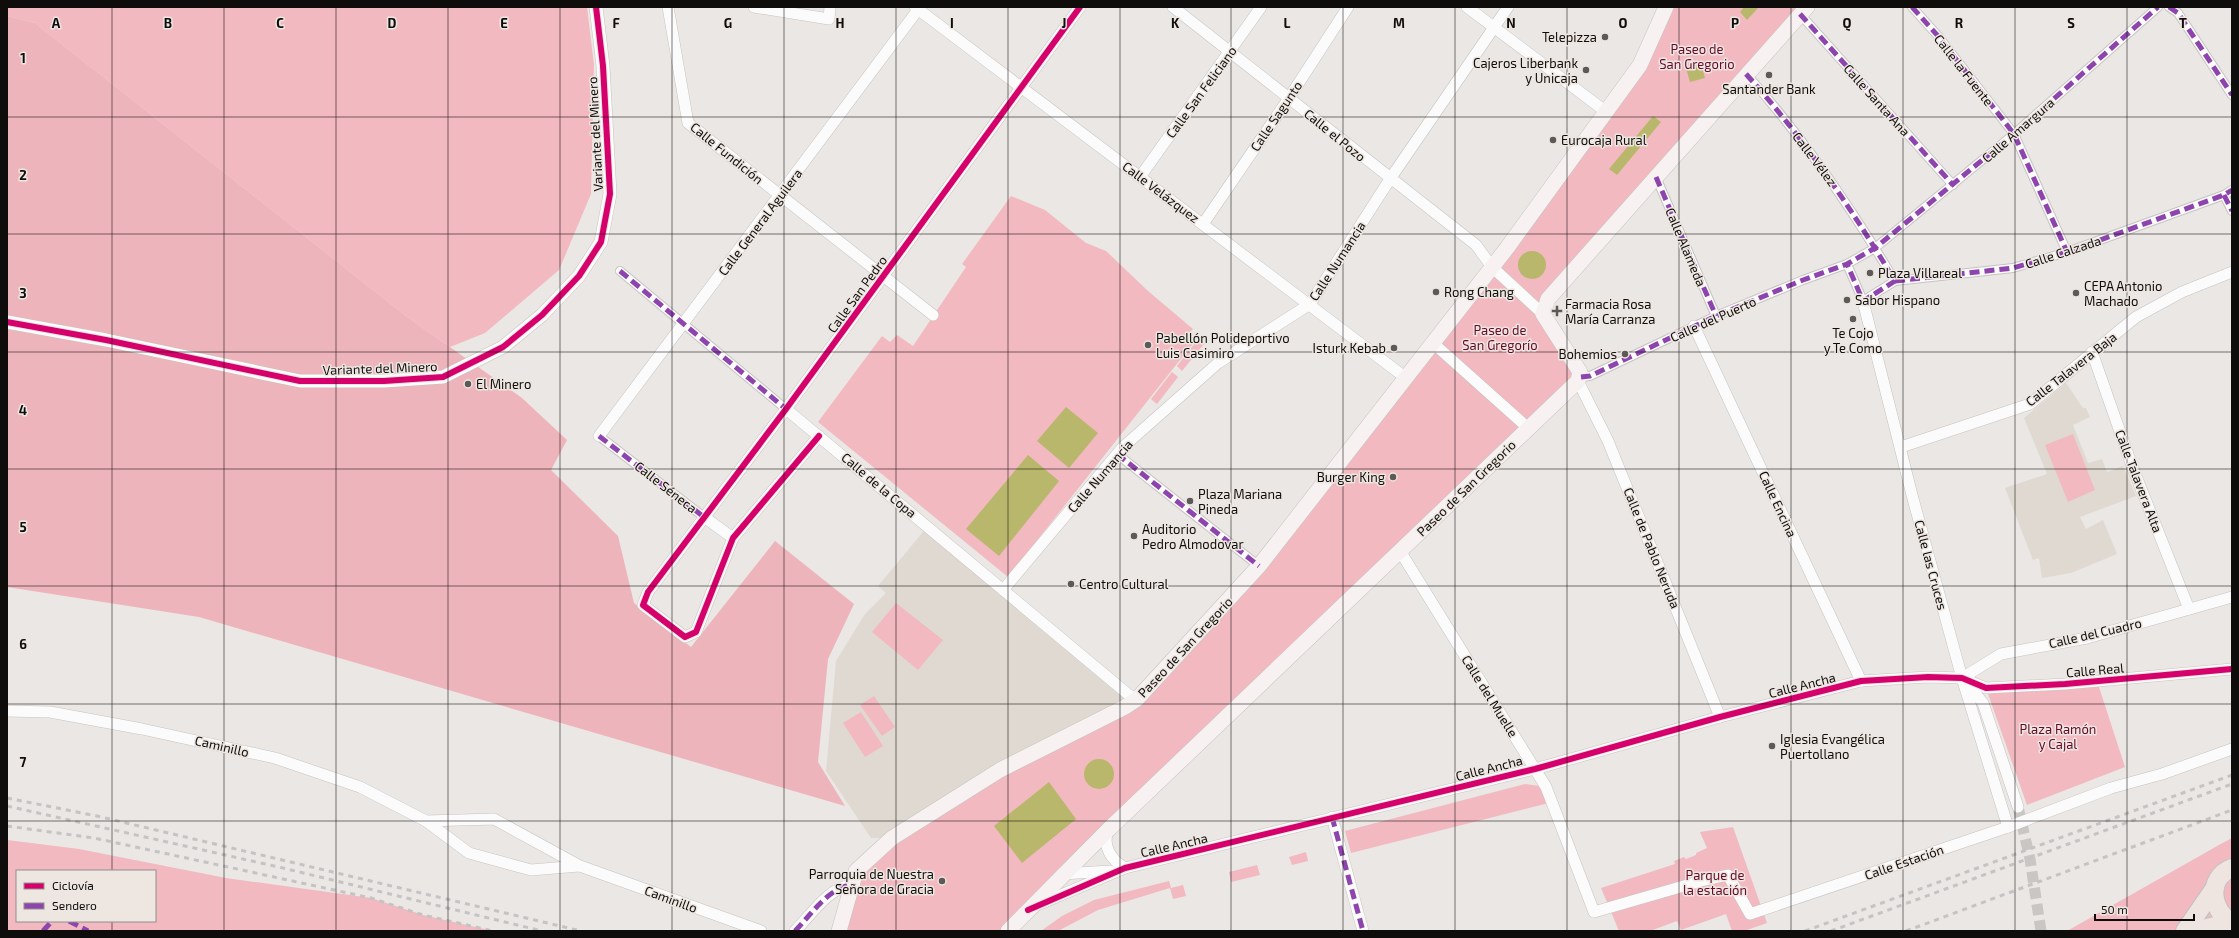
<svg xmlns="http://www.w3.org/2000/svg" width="2239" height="938" font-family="'Exo 2',sans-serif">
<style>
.built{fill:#e0d9d2}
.green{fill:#f2b9c1;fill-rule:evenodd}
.forest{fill:#eeb4bc}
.water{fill:#b9b76c}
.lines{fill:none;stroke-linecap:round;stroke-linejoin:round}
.minor-tunnel{stroke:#c9c6c3;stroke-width:11;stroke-dasharray:11 5.5;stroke-linecap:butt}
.pedestrian-casing{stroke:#c6c4c2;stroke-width:10}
.minor-casing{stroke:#c6c4c2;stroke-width:12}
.tertiary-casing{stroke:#c6c4c2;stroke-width:14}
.secondary-casing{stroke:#c6c4c2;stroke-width:16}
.trunk-casing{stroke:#c3c1c0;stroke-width:20}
.pedestrian{stroke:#fcfbfb;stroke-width:8}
.minor{stroke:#fcfbfb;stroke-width:11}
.tertiary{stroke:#fcfbfb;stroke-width:13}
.secondary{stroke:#f7f2f1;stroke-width:15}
.trunk{stroke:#eee4e0;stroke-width:18}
.rail{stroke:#c5c3c3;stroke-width:3;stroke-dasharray:5 5;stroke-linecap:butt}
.quiet{stroke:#8e44ad;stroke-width:5;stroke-dasharray:10 5;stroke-linecap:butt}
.cycleway-casing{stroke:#ede6e1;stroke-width:8}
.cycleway{stroke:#d6006c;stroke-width:6}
.grid{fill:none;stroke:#0f0d0b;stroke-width:1;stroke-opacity:0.55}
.poi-dot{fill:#5c5957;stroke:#ede6e1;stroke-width:1.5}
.labels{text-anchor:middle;stroke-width:3;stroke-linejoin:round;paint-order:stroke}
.poi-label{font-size:13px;fill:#0f0d0b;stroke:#ede6e1;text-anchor:start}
.park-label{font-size:13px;fill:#660827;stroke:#ede6e1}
.street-label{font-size:13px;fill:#0f0d0b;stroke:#ede6e1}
.grid-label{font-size:13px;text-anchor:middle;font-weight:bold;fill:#0f0d0b;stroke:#ede6e1;stroke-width:3;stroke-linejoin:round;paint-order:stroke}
</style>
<rect width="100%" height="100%" fill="#eae7e4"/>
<g class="built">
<path d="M2066,383L2083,408H2086L2090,417L2073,425L2088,463L2102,459L2107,472L2123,466L2136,496L2080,517L2086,529L2103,520L2117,554L2071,573L2042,578L2039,558L2033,560L2005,488L2047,474L2024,418Z"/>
<path d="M928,526L1137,699L892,838H871L826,771L836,661L865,614L886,593L878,586Z"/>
</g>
<g class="green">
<path d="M7,7H587L594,65L591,194L559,270L485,333L450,347L406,316L35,23L7,16Z"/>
<path d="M1666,7H1809L1539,303L1580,372L1000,931H839L851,885L892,838L1125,707L1250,576L1497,266L1605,111Z"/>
<path d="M1011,196L1045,210L1086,243L1106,251L1148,291L1193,329L1188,334L1195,341L1008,577L818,422L882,336L890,342L897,335L913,346L966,267L962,264Z"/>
<path d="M1198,339L1204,344L1182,371L1177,366Z"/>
<path d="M1172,372L1178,377L1157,404L1151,399Z"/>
<path d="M2073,434L2095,490L2068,502L2045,445Z"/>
<path d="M896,603L943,640L918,670L872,632Z"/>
<path d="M2097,681L2125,767L2027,805L1986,688Z"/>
<path d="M874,696L895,727L882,736L860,705Z"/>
<path d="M861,712L883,746L865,757L843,723Z"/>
<path d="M1525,784L1546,787L1553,802L1351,853L1345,831Z"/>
<path d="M1733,827L1767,923L1744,931H1732L1726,914L1681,930L1677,921L1650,931H1619L1601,888L1675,864L1674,861L1684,857L1686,859L1696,855V853L1707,848L1700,832Z"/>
<path d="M2232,838V931H2067L2219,845Z"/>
<path d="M7,840L79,849L226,878L371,898L423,915L493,931H7ZM17,871H155V921H17Z"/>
<path d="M1306,852L1308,861L1292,865L1289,857Z"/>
<path d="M1257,865L1260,875L1231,882L1229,872Z"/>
<path d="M1169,881L1171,888L1183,885L1186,896L1173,899L1170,888L1098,910L1058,931H1041L1062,916L1094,900Z"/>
</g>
<path class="forest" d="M7,16L35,23L406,316L522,398L567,440L551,470L618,536L634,603L691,647L775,541L854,604L828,659L818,762L845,806L199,617L7,587Z"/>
<g class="water">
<path d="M1744,7H1759L1747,20L1740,12Z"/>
<path d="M1701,64L1705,78L1690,82L1686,68Z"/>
<path d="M1653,116L1661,122L1617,175L1609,169Z"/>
<circle cx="1532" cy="265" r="14"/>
<path d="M1066,407L1098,433L1069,468L1037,441Z"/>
<path d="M1028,455L1059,481L999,556L966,529Z"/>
<circle cx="1099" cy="774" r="15"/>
<path d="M1049,782L1076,819L1022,863L994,826Z"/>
</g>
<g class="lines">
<path class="minor-tunnel" d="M2018,807L2030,859L2041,931"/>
<g class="pedestrian-casing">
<g id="pedestrian">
<path d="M1912,7L1938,36L2014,134L2067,252"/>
<path d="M2169,7L2178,13L2232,95"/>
<path d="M1800,14L1953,185"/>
<path d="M1746,74C1804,138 1851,208 1895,281L1863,301L1847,264"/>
<path d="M1656,177L1716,316"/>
<path d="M2224,195L2232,211"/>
<path d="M620,271L786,409"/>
<path d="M1895,281L2013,268L2067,252L2224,195L2232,190"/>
<path d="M1581,377L1590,376L1716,316L1803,280L1847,264L1875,248L2014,134L2158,7"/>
<path d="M599,436L704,517"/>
<path d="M1117,454L1259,566"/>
</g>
</g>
<g class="minor-casing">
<g id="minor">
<path d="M668,7L688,123L933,315"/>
<path d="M754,7L829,19L830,7"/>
<path d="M915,7L1406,378"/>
<path d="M1173,7L1476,245L1492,267L1543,314"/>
<path d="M1467,7L1605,111"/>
<path d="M1140,177L1261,7"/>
<path d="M1203,224L1289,98L1348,7"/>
<path d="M1863,301L1912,495L1962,678L2008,827"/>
<path d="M1694,326L1861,681"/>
<path d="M1433,343L1528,428"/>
<path d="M2092,352L2132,466L2189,609"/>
<path d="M1578,381L1608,441L1720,717"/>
<path d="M786,409L1129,695L1137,699"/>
<path d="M599,436L920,7"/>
<path d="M819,436L733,538L696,632L685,637L643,605L648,592L786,409L1080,7"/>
<path d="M1901,447L2030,404L2136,317L2182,292L2232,272"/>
<path d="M704,517L733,538"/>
<path d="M1400,551L1546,787L1594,912L1701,881L1728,875L1750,914L2008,827L2111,788L2162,774L2232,749"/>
<path d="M1003,590L1123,447L1218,363L1310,304L1390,179L1508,7"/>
<path d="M1962,678L2001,654L2087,638L2232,597"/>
<path d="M1965,681L1983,703L2018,807"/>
<path d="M7,711L50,712L142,729L275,758L360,787L426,821L494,819L580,866L761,931"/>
<path d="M1332,817L1363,931"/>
<path d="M426,821L469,853L531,870L579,866"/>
<path d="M1108,830C1102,846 1111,860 1125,868"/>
<path d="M1062,874L1110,871"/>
<path d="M1035,906L1125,868L1535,769L1720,717L1861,681L1928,677L1962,678L1986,688L2065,684L2232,669"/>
<path d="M795,931C811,915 828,888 851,885"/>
</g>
</g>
<g class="tertiary-casing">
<path id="tertiary" d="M7,322L106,340L300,381H384L443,377L503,347L542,315L579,276L601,242L610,194L603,66L596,7"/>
</g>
<g class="secondary-casing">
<g id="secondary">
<path d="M839,931L856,871L892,838L1000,770L1125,707L1137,699L1259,566L1507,248L1640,65L1666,7"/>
<path d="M1008,931L1108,830L1578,381L1580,372L1543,314L1548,299L1807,7"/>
</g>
</g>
<g class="trunk-casing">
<g id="trunk">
<path d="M2232,868C2206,878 2211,911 2232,923"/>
<path d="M2185,931L2214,889"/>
<path d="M2195,931L2231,922"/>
</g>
</g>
<use href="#pedestrian" class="pedestrian"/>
<use href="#minor" class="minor"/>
<use href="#tertiary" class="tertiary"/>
<use href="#secondary" class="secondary"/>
<use href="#trunk" class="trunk"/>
<g class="rail">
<path d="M7,798L97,816L581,931"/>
<path d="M7,806L283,868L542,931"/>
<path d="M7,826L94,838L371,898L423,915L493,931"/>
<path d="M1805,931L2232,775"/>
<path d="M1831,931L2232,784"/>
<path d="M1906,931L2232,810"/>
</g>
<g class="quiet">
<path d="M1912,7L1938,36L2014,134L2067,252"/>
<path d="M2169,7L2178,13L2232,95"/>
<path d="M1800,14L1953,185"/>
<path d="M1746,74C1804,138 1851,208 1895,281L1863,301L1847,264"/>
<path d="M1656,177L1716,316"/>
<path d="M2224,195L2232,211"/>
<path d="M620,271L786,409"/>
<path d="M1895,281L2013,268L2067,252L2224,195L2232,190"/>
<path d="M1581,377L1590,376L1716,316L1803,280L1847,264L1875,248L2014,134L2158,7"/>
<path d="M599,436L704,517"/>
<path d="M1117,454L1259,566"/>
<path d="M1332,817L1363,931"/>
<path d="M69,921L88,931"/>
<path d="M43,931L52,921"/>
<path d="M795,931C811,915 828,888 851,885"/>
</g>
<g class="cycleway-casing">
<g id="cycleway">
<path d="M7,322L106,340L300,381H384L443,377L503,347L542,315L579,276L601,242L610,194L603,66L596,7"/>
<path d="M819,436L733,538L696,632L685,637L643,605L648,592L786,409L1080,7"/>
<path d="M1028,910L1125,868L1535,769L1720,717L1861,681L1928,677L1962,678L1986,688L2065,684L2232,669"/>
</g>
</g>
<use href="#cycleway" class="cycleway"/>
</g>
<path class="grid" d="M112,7V871M224,7V931M336,7V931M448,7V931M560,7V931M672,7V931M784,7V931M896,7V931M1008,7V931M1120,7V931M1231,7V931M1343,7V931M1455,7V931M1567,7V931M1679,7V931M1791,7V931M1903,7V931M2015,7V931M2127,7V931M7,117H2232M7,234H2232M7,352H2232M7,469H2232M7,586H2232M7,704H2232M7,821H2232M112,921V931"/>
<g class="poi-dot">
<circle cx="1605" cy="37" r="4"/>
<circle cx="1586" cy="70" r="4"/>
<circle cx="1769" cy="75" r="4"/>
<circle cx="1553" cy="140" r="4"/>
<circle cx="1870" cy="273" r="4"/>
<circle cx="1436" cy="292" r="4"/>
<circle cx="2076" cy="293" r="4"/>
<circle cx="1847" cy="300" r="4"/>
<path d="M1555 305h4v4h4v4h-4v4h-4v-4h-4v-4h4z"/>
<circle cx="1853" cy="319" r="4"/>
<circle cx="1148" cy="345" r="4"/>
<circle cx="1394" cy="348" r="4"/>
<circle cx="1625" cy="354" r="4"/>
<circle cx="468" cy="384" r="4"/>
<circle cx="1393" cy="477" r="4"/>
<circle cx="1190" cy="501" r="4"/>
<circle cx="1134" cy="536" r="4"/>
<circle cx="1071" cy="584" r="4"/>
<circle cx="1772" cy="746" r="4"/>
<circle cx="942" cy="881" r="4"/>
</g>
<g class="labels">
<g class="poi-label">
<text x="1597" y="42" text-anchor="end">Telepizza</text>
<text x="1578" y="68" text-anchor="end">Cajeros Liberbank<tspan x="1578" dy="15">y Unicaja</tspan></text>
<text x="1769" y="94" text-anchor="middle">Santander Bank</text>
<text x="1561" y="145">Eurocaja Rural</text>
<text x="1878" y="278">Plaza Villareal</text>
<text x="2084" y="291">CEPA Antonio<tspan x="2084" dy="15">Machado</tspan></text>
<text x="1444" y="297">Rong Chang</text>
<text x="1855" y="305">Sabor Hispano</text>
<text x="1565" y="309">Farmacia Rosa<tspan x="1565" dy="15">María Carranza</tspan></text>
<text x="1853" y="338" text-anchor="middle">Te Cojo<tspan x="1853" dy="15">y Te Como</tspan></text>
<text x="1156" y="343">Pabellón Polideportivo<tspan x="1156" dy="15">Luis Casimiro</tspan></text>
<text x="1386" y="353" text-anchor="end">Isturk Kebab</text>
<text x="1617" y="359" text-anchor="end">Bohemios</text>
<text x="476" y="389">El Minero</text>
<text x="1385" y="482" text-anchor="end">Burger King</text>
<text x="1198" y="499">Plaza Mariana<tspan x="1198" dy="15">Pineda</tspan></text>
<text x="1142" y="534">Auditorio<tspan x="1142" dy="15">Pedro Almodovar</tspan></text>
<text x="1079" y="589">Centro Cultural</text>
<text x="1780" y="744">Iglesia Evangélica<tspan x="1780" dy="15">Puertollano</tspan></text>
<text x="934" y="879" text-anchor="end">Parroquia de Nuestra<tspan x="934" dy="15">Señora de Gracia</tspan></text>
</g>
<g class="park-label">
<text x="1697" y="54">Paseo de<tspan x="1697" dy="15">San Gregorio</tspan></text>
<text x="1500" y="335">Paseo de<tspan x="1500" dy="15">San Gregorío</tspan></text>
<text x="2058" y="734">Plaza Ramón<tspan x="2058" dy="15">y Cajal</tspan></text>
<text x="1715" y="880">Parque de<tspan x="1715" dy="15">la estación</tspan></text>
</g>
<g class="street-label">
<text transform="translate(1964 70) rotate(52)" y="5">Calle la Fuente</text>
<text transform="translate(1201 92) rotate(-54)" y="5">Calle San Feliciano</text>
<text transform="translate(1877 100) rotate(48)" y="5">Calle Santa Ana</text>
<text transform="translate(1276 116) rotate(-56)" y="5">Calle Sagunto</text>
<text transform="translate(2018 130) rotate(-41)" y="5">Calle Amargura</text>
<text transform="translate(595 134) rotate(-93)" y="5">Variante del Minero</text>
<text transform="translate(1335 135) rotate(39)" y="5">Calle el Pozo</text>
<text transform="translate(727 153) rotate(39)" y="5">Calle Fundición</text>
<text transform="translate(1815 159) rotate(53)" y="5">Calle Vélez</text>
<text transform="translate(1161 192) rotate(37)" y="5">Calle Velázquez</text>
<text transform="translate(760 222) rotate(-53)" y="5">Calle General Aguilera</text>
<text transform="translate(1686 247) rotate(67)" y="5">Calle Alameda</text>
<text transform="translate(2063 252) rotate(-18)" y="5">Calle Calzada</text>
<text transform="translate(1337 261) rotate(-57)" y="5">Calle Numancia</text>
<text transform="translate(857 294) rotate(-54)" y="5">Calle San Pedro</text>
<text transform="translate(1713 319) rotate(-24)" y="5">Calle del Puerto</text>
<text transform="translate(380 368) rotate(-2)" y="5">Variante del Minero</text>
<text transform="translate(2071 369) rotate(-38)" y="5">Calle Talavera Baja</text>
<text transform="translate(1100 476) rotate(-49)" y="5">Calle Numancia</text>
<text transform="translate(2139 481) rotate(69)" y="5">Calle Talavera Alta</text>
<text transform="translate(879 485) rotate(40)" y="5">Calle de la Copa</text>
<text transform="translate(666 487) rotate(38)" y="5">Calle Séneca</text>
<text transform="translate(1466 488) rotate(-44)" y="5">Paseo de San Gregorio</text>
<text transform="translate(1778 504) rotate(65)" y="5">Calle Encina</text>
<text transform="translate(1652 548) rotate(68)" y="5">Calle de Pablo Neruda</text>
<text transform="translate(1931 565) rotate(75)" y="5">Calle las Cruces</text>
<text transform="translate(2095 633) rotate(-13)" y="5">Calle del Cuadro</text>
<text transform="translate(1185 647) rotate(-47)" y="5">Paseo de San Gregorio</text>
<text transform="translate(2095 670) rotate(-5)" y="5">Calle Real</text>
<text transform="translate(1802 685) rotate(-14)" y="5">Calle Ancha</text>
<text transform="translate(1490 696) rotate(58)" y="5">Calle del Muelle</text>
<text transform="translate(222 746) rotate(13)" y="5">Caminillo</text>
<text transform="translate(1489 768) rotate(-14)" y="5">Calle Ancha</text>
<text transform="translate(1174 845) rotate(-13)" y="5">Calle Ancha</text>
<text transform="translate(1904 862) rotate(-19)" y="5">Calle Estación</text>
<text transform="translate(671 899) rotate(20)" y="5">Caminillo</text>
</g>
</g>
<g class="grid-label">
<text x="56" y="28">A</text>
<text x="168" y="28">B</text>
<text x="280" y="28">C</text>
<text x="392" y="28">D</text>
<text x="504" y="28">E</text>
<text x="616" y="28">F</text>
<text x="728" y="28">G</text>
<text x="840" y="28">H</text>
<text x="952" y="28">I</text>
<text x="1064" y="28">J</text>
<text x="1175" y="28">K</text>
<text x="1287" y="28">L</text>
<text x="1399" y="28">M</text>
<text x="1511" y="28">N</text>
<text x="1623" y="28">O</text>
<text x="1735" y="28">P</text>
<text x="1847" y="28">Q</text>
<text x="1959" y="28">R</text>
<text x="2071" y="28">S</text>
<text x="2183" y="28">T</text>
<text x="23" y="63">1</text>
<text x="23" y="180">2</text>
<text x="23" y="298">3</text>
<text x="23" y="415">4</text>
<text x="23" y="532">5</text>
<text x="23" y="649">6</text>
<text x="23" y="767">7</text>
</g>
<rect width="2239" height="938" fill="none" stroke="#0f0d0b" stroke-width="16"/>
<rect x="16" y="870" width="140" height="52" fill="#ede6e1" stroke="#948f8b"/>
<rect x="24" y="883" width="20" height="6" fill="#d6006c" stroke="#948f8b"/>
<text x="52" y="890" font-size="12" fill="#0f0d0b">Ciclovía</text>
<rect x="24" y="903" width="20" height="6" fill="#8e44ad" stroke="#948f8b"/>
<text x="52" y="910" font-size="12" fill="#0f0d0b">Sendero</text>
<path d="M2095 914v6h99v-6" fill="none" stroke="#0f0d0b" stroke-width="2"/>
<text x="2101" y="914" font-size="12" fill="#0f0d0b" stroke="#ede6e1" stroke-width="3" paint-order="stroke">50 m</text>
</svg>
